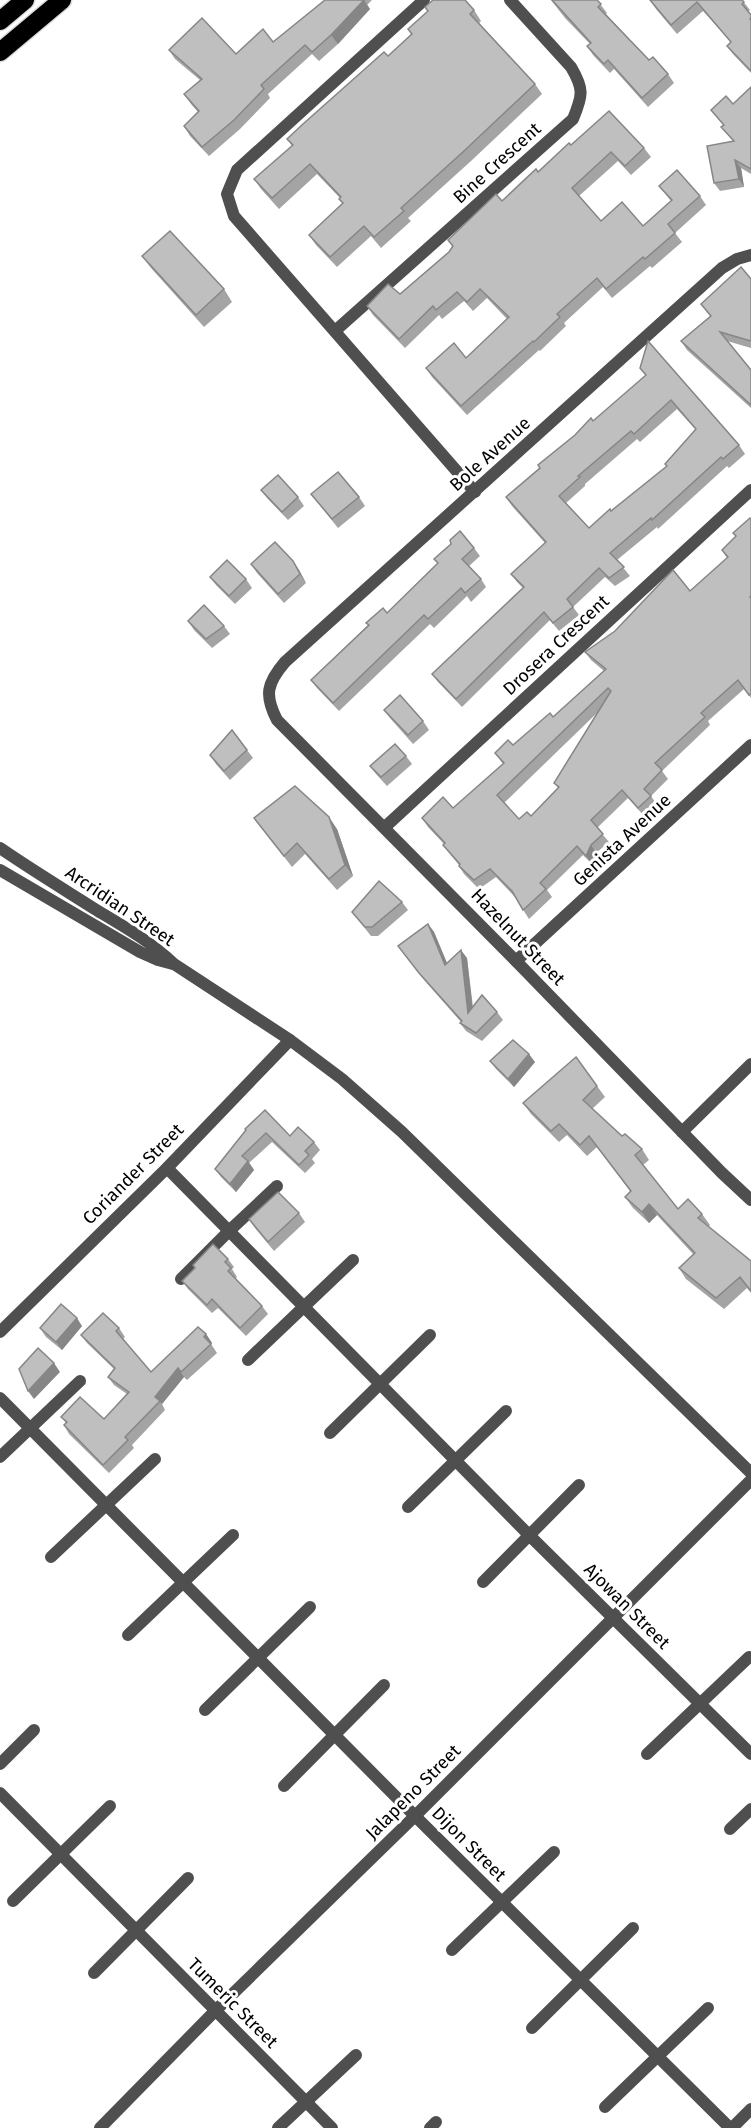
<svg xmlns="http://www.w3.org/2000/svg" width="751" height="2128" font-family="'Fira Sans',sans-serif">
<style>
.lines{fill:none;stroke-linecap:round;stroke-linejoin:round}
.motorway-casing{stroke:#dbdbdb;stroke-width:21}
.minor{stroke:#4f4f4f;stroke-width:12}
.tertiary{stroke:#4f4f4f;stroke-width:12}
.motorway{stroke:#000;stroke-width:18}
.wall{fill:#a4a4a4;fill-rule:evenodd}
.shaded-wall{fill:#868686}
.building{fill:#bfbfbf;stroke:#868686;stroke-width:1.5;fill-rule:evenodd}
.labels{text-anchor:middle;stroke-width:6;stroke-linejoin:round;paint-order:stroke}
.street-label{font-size:18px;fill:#000;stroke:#fff}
</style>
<rect width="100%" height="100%" fill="#fff"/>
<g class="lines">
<g class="motorway-casing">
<g id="motorway">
<path d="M0,21L25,0"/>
<path d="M0,52L62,0"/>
</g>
</g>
<g class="minor">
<path d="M424,0L237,170L227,194L234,216L475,492"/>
<path d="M751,255L737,259L722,268L285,662C267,683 264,695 277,720L516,961L722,1173L751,1200"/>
<path d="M335,331L573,119C583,95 584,89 571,67L510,0"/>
<path d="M385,827L751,490"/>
<path d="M516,961L751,745"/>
<path d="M682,1132L751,1064"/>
<path d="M167,1168L529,1535L751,1754"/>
<path d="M181,1279L229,1231L277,1186"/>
<path d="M0,1332L167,1168L290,1040"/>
<path d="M248,1360L353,1260"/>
<path d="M0,1398L415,1816L730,2128"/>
<path d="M330,1433L430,1335"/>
<path d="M0,1457L80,1381"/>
<path d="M408,1507L506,1411"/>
<path d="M51,1557L155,1459"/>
<path d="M483,1582L579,1485"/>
<path d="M128,1635L233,1535"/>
<path d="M205,1710L310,1607"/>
<path d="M647,1754L749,1657"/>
<path d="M0,1764L34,1730"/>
<path d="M284,1786L384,1685"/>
<path d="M0,1793L332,2128"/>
<path d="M730,1829L751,1809"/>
<path d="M13,1901L110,1806"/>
<path d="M452,1950L554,1852"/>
<path d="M94,1973L188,1878"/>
<path d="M532,2028L633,1928"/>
<path d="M605,2107L708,2008"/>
<path d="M100,2128L215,2011L415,1816L751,1480"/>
<path d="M278,2128L356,2055"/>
<path d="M430,2128L436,2122"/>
<path d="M732,2128L751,2109"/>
</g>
<g class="tertiary">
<path d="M0,848C32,870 65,890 98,911C125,927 151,942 174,964L290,1040L342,1079L402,1132L751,1473"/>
<path d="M0,870L140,952L158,960L173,964"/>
</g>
<use href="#motorway" class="motorway"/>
</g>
<g class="wall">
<path d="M325,0H372L367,5L370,9L338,44L319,61L312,54L268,94L270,98L240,129L209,156L190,136L184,126L198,112L191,104L184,94L200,80L175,59L169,50L236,54L273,42Z"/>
<path d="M551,0H597L607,13L606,14L649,60L668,74L674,83L648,107L614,69L610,73L593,55L587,46L590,44L565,18Z"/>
<path d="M650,0H742L750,10L748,12L751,15V73L733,54L727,46L731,42L703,11L677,34L656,9Z"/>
<path d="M425,7L474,10L481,21L479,23L535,84L542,94L471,161L408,218L411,221L381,248L371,236L337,267L316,245L309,235L343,204L339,199L340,198L317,174L279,209L261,189L254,179L292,146L287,139L388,56L411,34L408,29L428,11Z"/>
<path d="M751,87V174L741,168L744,187L720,191L714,183L733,141L721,127L723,125L711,110L733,104Z"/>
<path d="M571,145L644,148L651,157L631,175L618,161L579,196L601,221L643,226L671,201L659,186L700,196L706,205L675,233L682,242L652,268L650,266L612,298L603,287L564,323L566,326L540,351L539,350L467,415L432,377L426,368L466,358L507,319L487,298L473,311L464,301L442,319L439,315L405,348L373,315L367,306L400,294L449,252L452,246L448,240L502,201Z"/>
<path d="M142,256L224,289L232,302L204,327L151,268Z"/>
<path d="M751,279V348L727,341L751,370V408L687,350L681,341L710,316L701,304Z"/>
<path d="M640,368L739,445L745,454L729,468L727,466L658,529L657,527L617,560L630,576L615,586L605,577L573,607L579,615L559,631L550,620L462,707L438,682L432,674L523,588L517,582L511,574L545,543L512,506L506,497L593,421L646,376ZM677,409L696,430L667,466L611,511L589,528L566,503L585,486V484L637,439L640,442Z"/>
<path d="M261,490L298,497L304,506L288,520L267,498Z"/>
<path d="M311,494L359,497L365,506L338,528Z"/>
<path d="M751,519V698L744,689L708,721L710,725L662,771L668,779L651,796L657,805L644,816L628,798L597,828L609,842L596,853L592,864L583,855L547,890L552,897L529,919L515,897L496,877L479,889L464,874L459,866V865L449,853L443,845L444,844L428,827L422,818L453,808L503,764L495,753L513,745L553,717L604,671L591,660L585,652L690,591L727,558L722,550L736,537L733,533ZM598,712L554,783L558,788L531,816L519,819L504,803Z"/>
<path d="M474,548L480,556L469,566L481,579L486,587L471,602L467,596L434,628L430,624L339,711L317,688L311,680L368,625L366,623L387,613L438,563L434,559Z"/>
<path d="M293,561L299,570L306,583L284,603L257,573L251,564Z"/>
<path d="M210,577L246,579L252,588L235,604L216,585Z"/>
<path d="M188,621L224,626L230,634L212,648L194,630Z"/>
<path d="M384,710L423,721L429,730L413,744L390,718Z"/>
<path d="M232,730L253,758L230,780L216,764L210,755Z"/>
<path d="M406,756L412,764L387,786L376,774L370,766Z"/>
<path d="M254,818L337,829L353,876L337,890L305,854L292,867Z"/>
<path d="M402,902L408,910L378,936H371L352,912Z"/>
<path d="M428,924L434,932L447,963L467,958L473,1007L497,1012L503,1020L482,1041L466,1031L460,1023L461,1022L425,981L398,946Z"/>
<path d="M576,1057L605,1097L592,1109L622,1136L642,1149L649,1160L643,1165L678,1209L702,1214L710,1225L708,1227L751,1261V1293L747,1288L724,1309L686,1279L679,1268L693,1254L657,1215L649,1223L633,1208L625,1197L630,1191L597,1147L587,1156L567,1135L559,1142L531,1114L523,1103Z"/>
<path d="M490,1061L535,1062L514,1087L496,1069Z"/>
<path d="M246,1130L290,1136L314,1142L320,1150L312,1159L315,1163L305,1173L272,1142L249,1163L254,1170L236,1192L221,1177L215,1169Z"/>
<path d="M299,1213L305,1222L274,1251L255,1228L249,1219Z"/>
<path d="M228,1259L234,1267L232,1269L237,1277L235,1279L262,1306L268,1314L246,1336L218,1308L212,1313L188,1289L182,1281Z"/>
<path d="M82,1326L62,1350L46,1337L40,1328Z"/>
<path d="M119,1328L125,1337L123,1339L151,1372L206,1334L212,1343L211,1344L217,1353L187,1380L184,1377L162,1404L165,1410L132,1445L134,1448L109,1473L69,1434L64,1425L66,1423L61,1417L104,1419L127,1394L114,1385L108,1377L114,1369L87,1343L81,1335Z"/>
</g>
<g class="shaded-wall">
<path d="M364,0L370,9L338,44L331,35Z"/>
<path d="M735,160L741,168L744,187L739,179Z"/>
<path d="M293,561L299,570L306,583L300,574Z"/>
<path d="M329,817L337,829L353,876L345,865Z"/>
<path d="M591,845L596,853L592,864L586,856Z"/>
<path d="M428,924L434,932L451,973L445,965Z"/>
<path d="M461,950L467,958L474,1022L468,1013Z"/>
<path d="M529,1054L535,1062L514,1087L508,1079Z"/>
<path d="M248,1161L254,1170L236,1192L230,1184Z"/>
<path d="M649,1204L657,1215L649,1223L642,1212Z"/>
<path d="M77,1318L82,1326L62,1350L56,1342Z"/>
<path d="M206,1334L212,1343L210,1345L204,1337Z"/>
<path d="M54,1363L60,1372L34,1399L28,1391Z"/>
<path d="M178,1368L184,1377L162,1404L155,1397Z"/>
</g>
<g class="building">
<path d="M325,0H364L331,35L312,52L305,45L261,85L264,89L234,120L202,147L184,126L199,111L184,94L202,79L169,50L202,18L236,54L263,29L273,42Z"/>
<path d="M433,0H465L474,10L470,14L535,84L464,151L401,208L404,211L374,237L364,226L330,257L309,235L343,203L339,199L341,197L310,164L272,198L254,179L293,145L287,139L303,124L384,52L388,56L412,34L408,29L428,11L425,7Z"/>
<path d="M552,0H597L601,4L598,7L649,60L653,57L668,74L642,98L608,60L604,64L587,46L591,43Z"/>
<path d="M650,0H742L744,2L742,4L751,15V18L750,19L751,20V71L727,46L731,42L697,2L671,25Z"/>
<path d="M751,87V169L735,160L739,179L714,183L707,146L734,141L721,127L724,125L711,110L726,96L733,104Z"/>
<path d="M609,111L644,148L625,166L611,152L572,188L601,221L622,202L643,226L672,200L659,186L677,170L700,196L668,224L675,233L645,259L643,257L606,289L597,278L557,314L560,317L534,342L533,341L461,406L426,368L454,343L466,358L509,317L480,289L467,302L457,292L436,310L433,306L399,339L367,306L388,284L400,294L449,252L453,246L448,240L496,194L502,201L536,169L538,172L569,143L571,145Z"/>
<path d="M170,231L224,289L196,315L142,256Z"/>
<path d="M741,267L751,279V341L720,332L751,370V405L681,341L711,316L701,304Z"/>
<path d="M648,341L739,445L723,459L721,457L652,520L651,518L610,553L624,567L609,578L599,568L567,599L573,607L553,623L544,612L456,699L432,674L524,587L511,574L546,542L506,497L540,468L538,465L575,435L591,418L593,421L646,375L640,368ZM671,400L696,429L665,464L667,466L611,511L610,509L589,528L559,496L580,477L578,476L631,431L634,434Z"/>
<path d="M338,472L359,497L332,519L311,494Z"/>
<path d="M278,475L298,497L282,512L261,490Z"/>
<path d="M750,518L751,519V595L750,597H751V693L749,695L738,680L701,713L705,717L655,763L662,770L644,789L651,796L638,808L622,790L591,820L603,834L591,845L586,856L577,846L540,883L546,889L523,910L512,891L490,869L474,880L459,866L460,864L443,845L445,843L422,818L443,797L453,808L504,763L495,753L508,740L513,745L550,713L553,717L606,669L585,652L615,631L673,570L690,591L728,557L722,550L736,536L733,533ZM608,688L611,691L554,783L559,787L531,816L527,812L519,819L497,795Z"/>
<path d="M460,531L474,548L462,559L481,579L465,593L461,588L428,619L424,615L333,703L311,680L369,625L366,623L383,608L387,613L438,563L434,559L451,544L450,540Z"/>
<path d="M275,542L293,561L300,574L278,594L251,564Z"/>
<path d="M227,560L246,579L229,596L210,577Z"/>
<path d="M204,605L224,626L206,639L188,621Z"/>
<path d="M400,695L423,721L408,735L384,710Z"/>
<path d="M232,730L247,750L224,771L210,755Z"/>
<path d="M395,744L406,756L381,777L370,766Z"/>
<path d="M295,786L329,817L345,865L329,879L297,843L284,856L254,818Z"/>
<path d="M379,881L402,902L372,927H365L352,912Z"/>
<path d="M428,924L445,965L461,950L468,1013L482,995L497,1012L476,1033L460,1023L462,1021L419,973L398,946Z"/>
<path d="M513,1040L529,1054L508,1079L490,1061Z"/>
<path d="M576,1057L597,1086L583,1100L622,1136L625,1134L642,1149L635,1155L678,1209L688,1199L702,1214L698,1218L751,1261V1291L740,1277L716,1298L679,1268L695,1253L649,1204L642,1212L625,1197L631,1191L589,1136L580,1145L559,1124L551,1131L523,1103Z"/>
<path d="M265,1110L290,1136L298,1127L314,1142L305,1151L309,1155L299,1165L266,1133L242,1156L248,1161L230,1184L215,1169L246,1130L245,1129Z"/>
<path d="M278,1192L299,1213L268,1242L249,1219Z"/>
<path d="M213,1244L228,1259L225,1262L231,1268L228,1271L262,1306L240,1328L212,1299L207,1305L182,1281L195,1268L193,1265Z"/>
<path d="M61,1304L77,1318L56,1342L40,1328Z"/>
<path d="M103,1313L119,1328L116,1331L151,1372L198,1327L206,1334L204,1337L211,1344L181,1372L178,1368L155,1397L160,1401L125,1437L128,1440L103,1465L64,1425L67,1422L61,1417L80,1397L104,1419L129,1392L108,1377L115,1368L81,1335Z"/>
<path d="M38,1348L54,1363L28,1391L19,1369Z"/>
</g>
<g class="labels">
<g class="street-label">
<text transform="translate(497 163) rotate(-42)" y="6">Bine Crescent</text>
<text transform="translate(490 454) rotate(-42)" y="6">Bole Avenue</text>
<text transform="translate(556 645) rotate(-43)" y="6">Drosera Crescent</text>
<text transform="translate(622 840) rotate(-43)" y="6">Genista Avenue</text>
<text transform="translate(120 906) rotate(34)" y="6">Arcridian Street</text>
<text transform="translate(518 937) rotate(46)" y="6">Hazelnut Street</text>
<text transform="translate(133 1174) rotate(-45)" y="6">Coriander Street</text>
<text transform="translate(627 1606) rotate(45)" y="6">Ajowan Street</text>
<text transform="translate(413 1792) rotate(-45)" y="6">Jalapeno Street</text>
<text transform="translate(469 1844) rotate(45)" y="6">Dijon Street</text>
<text transform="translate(233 2003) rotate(45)" y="6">Tumeric Street</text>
</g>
</g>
</svg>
